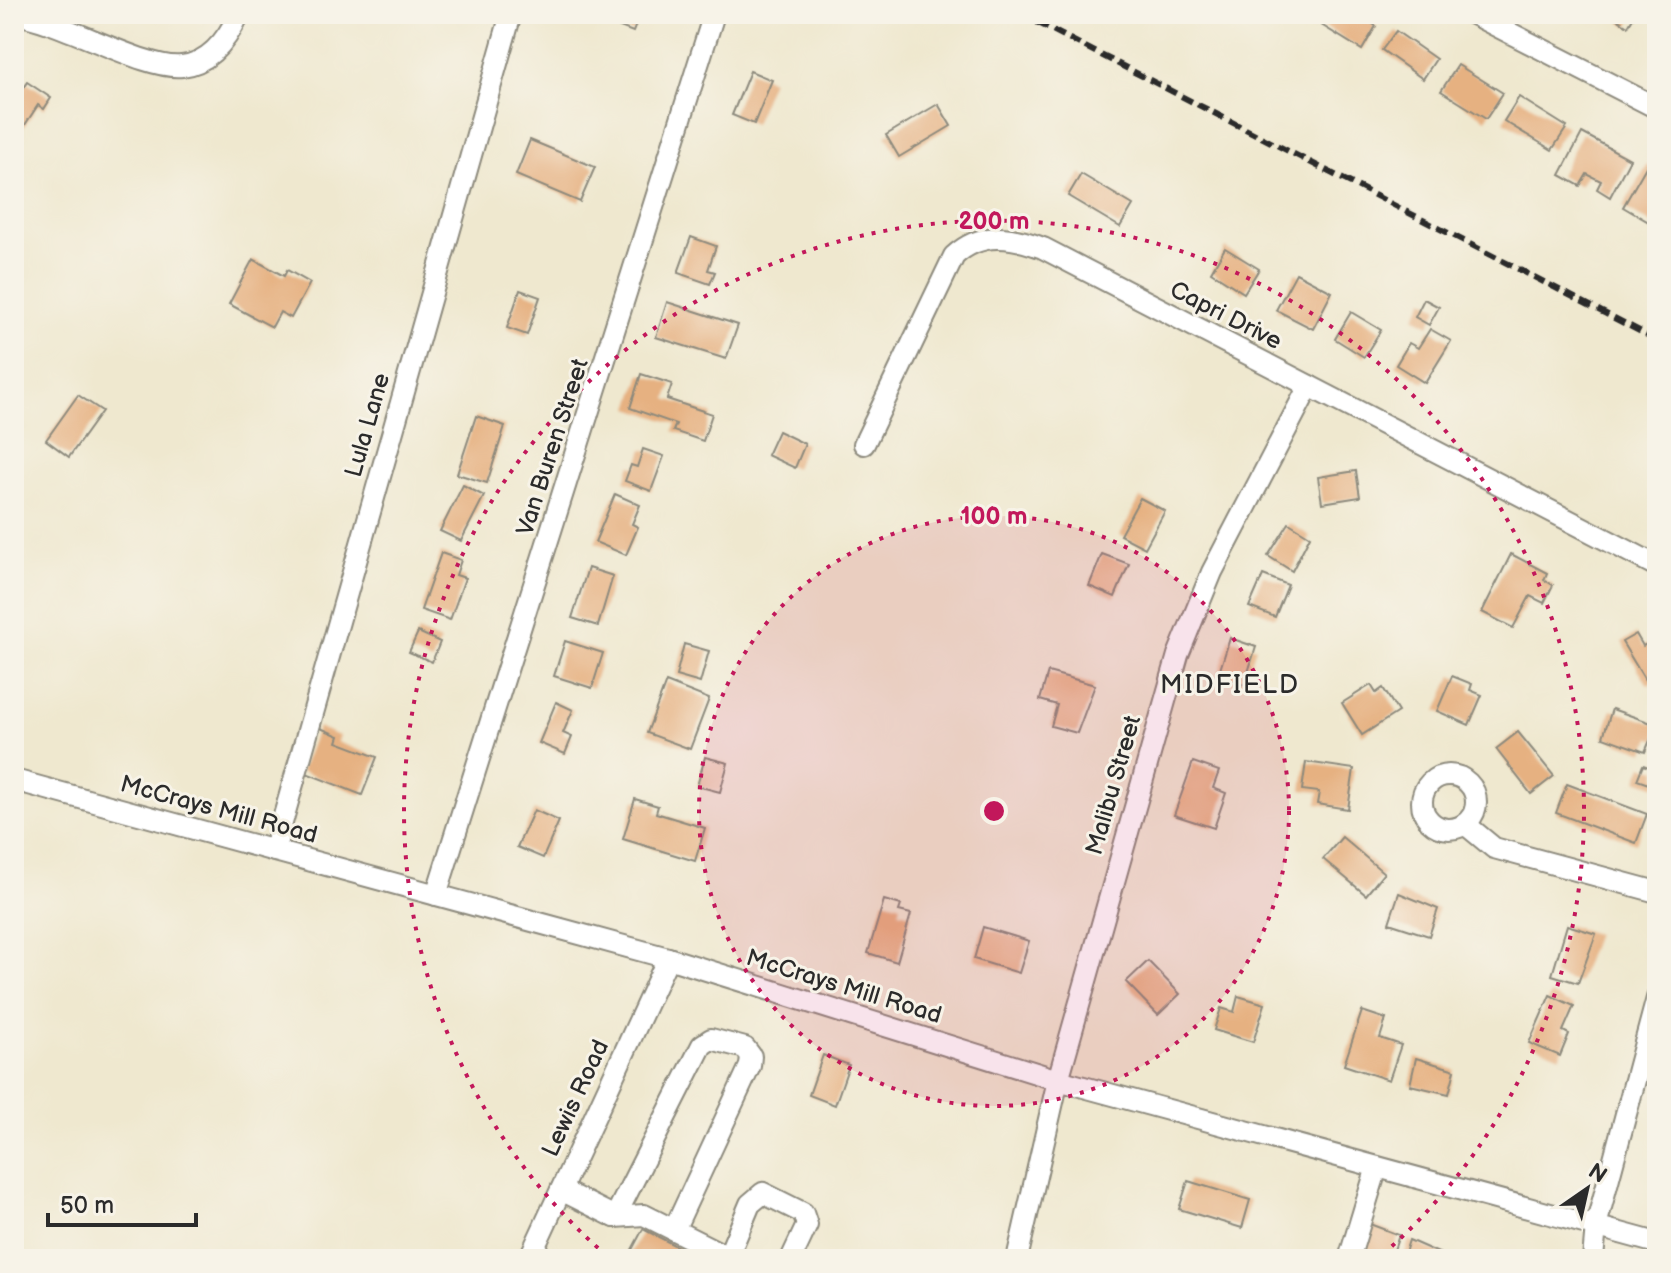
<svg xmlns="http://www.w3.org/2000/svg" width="1671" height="1273" font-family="'Balsamiq Sans',sans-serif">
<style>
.building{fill:#e6b181}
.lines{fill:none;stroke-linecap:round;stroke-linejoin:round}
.minor-casing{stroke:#8d8a7d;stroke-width:24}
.minor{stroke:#fff;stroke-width:20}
.rail{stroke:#2b2b2b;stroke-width:6;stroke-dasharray:12 6;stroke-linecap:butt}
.ring{fill:none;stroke:#c2185b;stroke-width:4;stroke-dasharray:4 8}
.labels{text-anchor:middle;stroke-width:6;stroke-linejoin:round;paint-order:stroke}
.street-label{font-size:24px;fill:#2b2b2b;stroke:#f7f3e8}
.neighbourhood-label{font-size:26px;letter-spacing:2px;fill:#2b2b2b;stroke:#f7f3e8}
.centre{fill:#c2185b;stroke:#f7f3e8;stroke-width:4}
.ring-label{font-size:24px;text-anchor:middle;font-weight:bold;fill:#c2185b;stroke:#f7f3e8;stroke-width:6;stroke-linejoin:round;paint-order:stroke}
</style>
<rect width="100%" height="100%" fill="#f7f3e8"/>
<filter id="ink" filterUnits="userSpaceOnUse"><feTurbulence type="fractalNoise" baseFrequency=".0125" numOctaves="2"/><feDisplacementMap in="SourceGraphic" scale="16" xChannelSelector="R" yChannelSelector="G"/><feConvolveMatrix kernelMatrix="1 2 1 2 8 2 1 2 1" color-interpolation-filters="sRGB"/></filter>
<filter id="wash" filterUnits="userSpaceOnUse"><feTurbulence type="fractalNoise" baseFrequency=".006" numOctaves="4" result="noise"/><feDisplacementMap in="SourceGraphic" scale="32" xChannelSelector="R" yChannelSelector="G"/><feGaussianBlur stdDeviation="1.8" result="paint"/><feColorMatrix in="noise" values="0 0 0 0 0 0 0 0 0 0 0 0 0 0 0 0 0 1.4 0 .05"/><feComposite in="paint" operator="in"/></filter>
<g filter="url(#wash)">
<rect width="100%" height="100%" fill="#efe8cf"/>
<g id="blocks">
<g class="building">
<path d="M602,14H640L633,32L599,19Z"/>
<path d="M1324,14H1356L1376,26L1362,50L1318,23Z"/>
<path d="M1609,14H1635L1628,26Z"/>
<path d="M1396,31L1436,59L1423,79L1382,50Z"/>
<path d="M1458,65L1503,93L1486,119L1441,91Z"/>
<path d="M750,71L772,80L754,124L732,115Z"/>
<path d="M27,82L51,98L44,109L38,105L21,131L14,127V102Z"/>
<path d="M1519,97L1567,127L1552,150L1504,121Z"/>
<path d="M938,104L951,126L899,157L886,135Z"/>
<path d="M1582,133L1630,159L1610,197L1597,189L1601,181L1587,174L1580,186L1560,175Z"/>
<path d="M530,140L595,167L580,202L516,175Z"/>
<path d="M1647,165L1657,170V219L1654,225L1623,207Z"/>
<path d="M1081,174L1133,205L1120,227L1068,196Z"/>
<path d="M691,237L716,246L708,270L715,272L710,284L678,273Z"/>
<path d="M1225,248L1259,269L1244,293L1211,272Z"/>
<path d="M253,259L284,276L287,270L310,283L291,318L280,312L272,327L229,304Z"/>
<path d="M1296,273L1332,292L1313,329L1276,310Z"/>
<path d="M520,290L540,297L527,335L507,328Z"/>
<path d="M1424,299L1439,307L1429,325L1415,317Z"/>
<path d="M667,302L738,325L726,359L656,337Z"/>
<path d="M1351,312L1381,330L1364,357L1335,339Z"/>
<path d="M1430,329L1451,341L1425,383L1396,365L1409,343L1418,348Z"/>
<path d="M641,374L672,384L667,399L712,414L703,441L673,431L676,424L630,408Z"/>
<path d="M78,395L102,411L69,457L46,440Z"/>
<path d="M476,416L505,426L487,483L457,474Z"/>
<path d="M778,431L805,444L795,468L767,455Z"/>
<path d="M643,449L664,456L651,491L625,481L631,465L637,467Z"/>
<path d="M1356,471L1360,497L1322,503L1318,477Z"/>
<path d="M463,485L484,496L461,541L440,531Z"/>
<path d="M615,494L640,505L632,524L638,527L626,555L595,542Z"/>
<path d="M1140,498L1165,511L1145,548L1120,535Z"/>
<path d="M1289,523L1310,536L1292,571L1268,556Z"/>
<path d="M441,553L461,560L456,575L465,578L450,620L421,610Z"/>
<path d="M1102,554L1129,564L1115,597L1089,586Z"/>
<path d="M1511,554L1547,573L1544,580L1553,585L1544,603L1530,596L1513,628L1482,612Z"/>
<path d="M588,568L613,576L598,626L572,618Z"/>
<path d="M1263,575L1288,585L1275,617L1249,607Z"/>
<path d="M418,632L440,642L432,662L409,652Z"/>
<path d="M1636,634L1643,646L1655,640L1657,643V680L1648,685L1622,642Z"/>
<path d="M1230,638L1256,647L1244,685L1218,676Z"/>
<path d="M565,641L603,653L592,688L554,676Z"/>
<path d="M684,644L709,651L700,683L676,676Z"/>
<path d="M1048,672L1095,685L1077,733L1051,726L1057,705L1040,700Z"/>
<path d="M1452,676L1472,684L1470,690L1482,695L1469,725L1437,711Z"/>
<path d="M666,682L709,699L690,749L647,733Z"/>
<path d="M1371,685L1376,693L1383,688L1398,712L1362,735L1342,703Z"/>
<path d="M556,702L573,710L563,733L572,737L565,754L539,743Z"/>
<path d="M1612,709L1657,725L1656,740L1651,738L1645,752L1603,737Z"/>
<path d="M318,727L339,736L337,742L377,757L362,795L301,771Z"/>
<path d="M1518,732L1554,776L1531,794L1496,749Z"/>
<path d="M705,757L728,763L720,792L697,786Z"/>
<path d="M1193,762L1219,771L1213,788L1226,793L1214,828L1174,815Z"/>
<path d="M1306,762L1354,769L1348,809L1317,804L1319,792L1302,790Z"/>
<path d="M1643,765L1657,770V787L1637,780Z"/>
<path d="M1567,784L1647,814L1636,843L1556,813Z"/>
<path d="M635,799L658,806L656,813L705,828L695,861L623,839Z"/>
<path d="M534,810L559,821L543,858L517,847Z"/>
<path d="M1342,837L1384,873L1366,895L1323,859Z"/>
<path d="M1399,893L1438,909L1429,936L1389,923Z"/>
<path d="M884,900L901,905L899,911L911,914L897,962L868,953Z"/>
<path d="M1567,925L1596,934L1578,983L1552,975Z"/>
<path d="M983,927L1029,941L1019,973L974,959Z"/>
<path d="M1148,961L1180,994L1158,1015L1126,982Z"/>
<path d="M1550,995L1574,1006L1563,1031L1569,1034L1560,1056L1529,1043Z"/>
<path d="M1238,996L1265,1004L1253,1042L1214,1030L1221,1008L1234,1012Z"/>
<path d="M1362,1011L1386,1019L1380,1038L1401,1045L1389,1080L1344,1065Z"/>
<path d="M823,1055L849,1065L835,1105L809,1095Z"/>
<path d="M1416,1058L1455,1070L1449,1094L1410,1085Z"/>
<path d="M1188,1181L1250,1200L1242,1228L1179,1209Z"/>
<path d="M1367,1223L1399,1235L1391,1259H1342Z"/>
<path d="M643,1229L680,1248L674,1259H627Z"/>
<path d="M1409,1240L1452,1259H1403Z"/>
<path d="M585,1250L593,1254L590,1259H564L567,1252L580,1259Z"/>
</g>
</g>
</g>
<g filter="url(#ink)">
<use href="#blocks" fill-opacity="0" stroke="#8d8a7d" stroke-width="2"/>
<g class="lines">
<g class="minor-casing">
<g id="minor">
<path d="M15,14C61,20 147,71 182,66C210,63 228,38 239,14"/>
<path d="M1473,14L1657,108"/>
<path d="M864,444L954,256C981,231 1011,236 1043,248L1657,566"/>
<circle cx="1449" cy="802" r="27"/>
<path d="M14,780L668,958L1058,1080L1657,1243"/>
<path d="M1465,824L1494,848L1657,892"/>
<path d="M274,851L511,14"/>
<path d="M436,895L714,14"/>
<path d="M561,1190L615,1217L644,1215L728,1257"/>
<path d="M615,1217L702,1045L711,1039L745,1048L751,1056L750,1066L674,1230"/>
<path d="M529,1259L668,958"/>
<path d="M727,1259L750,1204L763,1193L803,1213L807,1225L791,1259"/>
<path d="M1017,1259L1058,1080L1178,655L1212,572L1309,386"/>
<path d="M1349,1259L1377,1167"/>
<path d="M1593,1259L1596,1226L1657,998"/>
</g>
</g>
<use href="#minor" class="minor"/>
<path class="rail" d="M1021,14L1657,340"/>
</g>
</g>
<circle cx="994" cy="811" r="295" fill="#c2185b" fill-opacity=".12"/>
<g class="ring">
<circle cx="994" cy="811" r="295"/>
<path d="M607 1256A590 590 0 1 1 1381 1256"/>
</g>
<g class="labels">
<g class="street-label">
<text transform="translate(1226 315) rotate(27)" y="8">Capri Drive</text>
<text transform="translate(367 425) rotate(-74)" y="8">Lula Lane</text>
<text transform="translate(552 447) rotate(-72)" y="8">Van Buren Street</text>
<text transform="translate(1113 785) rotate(-74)" y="8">Malibu Street</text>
<text transform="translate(219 809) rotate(15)" y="8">McCrays Mill Road</text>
<text transform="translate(844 986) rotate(17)" y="8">McCrays Mill Road</text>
<text transform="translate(575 1098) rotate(-65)" y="8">Lewis Road</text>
</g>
<g class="neighbourhood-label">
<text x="1230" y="693">MIDFIELD</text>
</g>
</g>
<circle cx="994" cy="811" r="12" class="centre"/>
<g class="ring-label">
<text x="994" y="229">200 m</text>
<text x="994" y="524">100 m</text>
</g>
<rect width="1671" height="1273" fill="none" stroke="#f7f3e8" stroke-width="48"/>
<g transform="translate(1587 1189) rotate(34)" stroke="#f7f3e8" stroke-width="6" paint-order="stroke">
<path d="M0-6L14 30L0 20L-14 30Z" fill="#2b2b2b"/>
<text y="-12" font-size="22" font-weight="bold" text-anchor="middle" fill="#2b2b2b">N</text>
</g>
<path d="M48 1213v12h148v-12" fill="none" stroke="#2b2b2b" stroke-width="4"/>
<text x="60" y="1213" font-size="24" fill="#2b2b2b" stroke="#f7f3e8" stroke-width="6" paint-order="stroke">50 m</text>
</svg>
